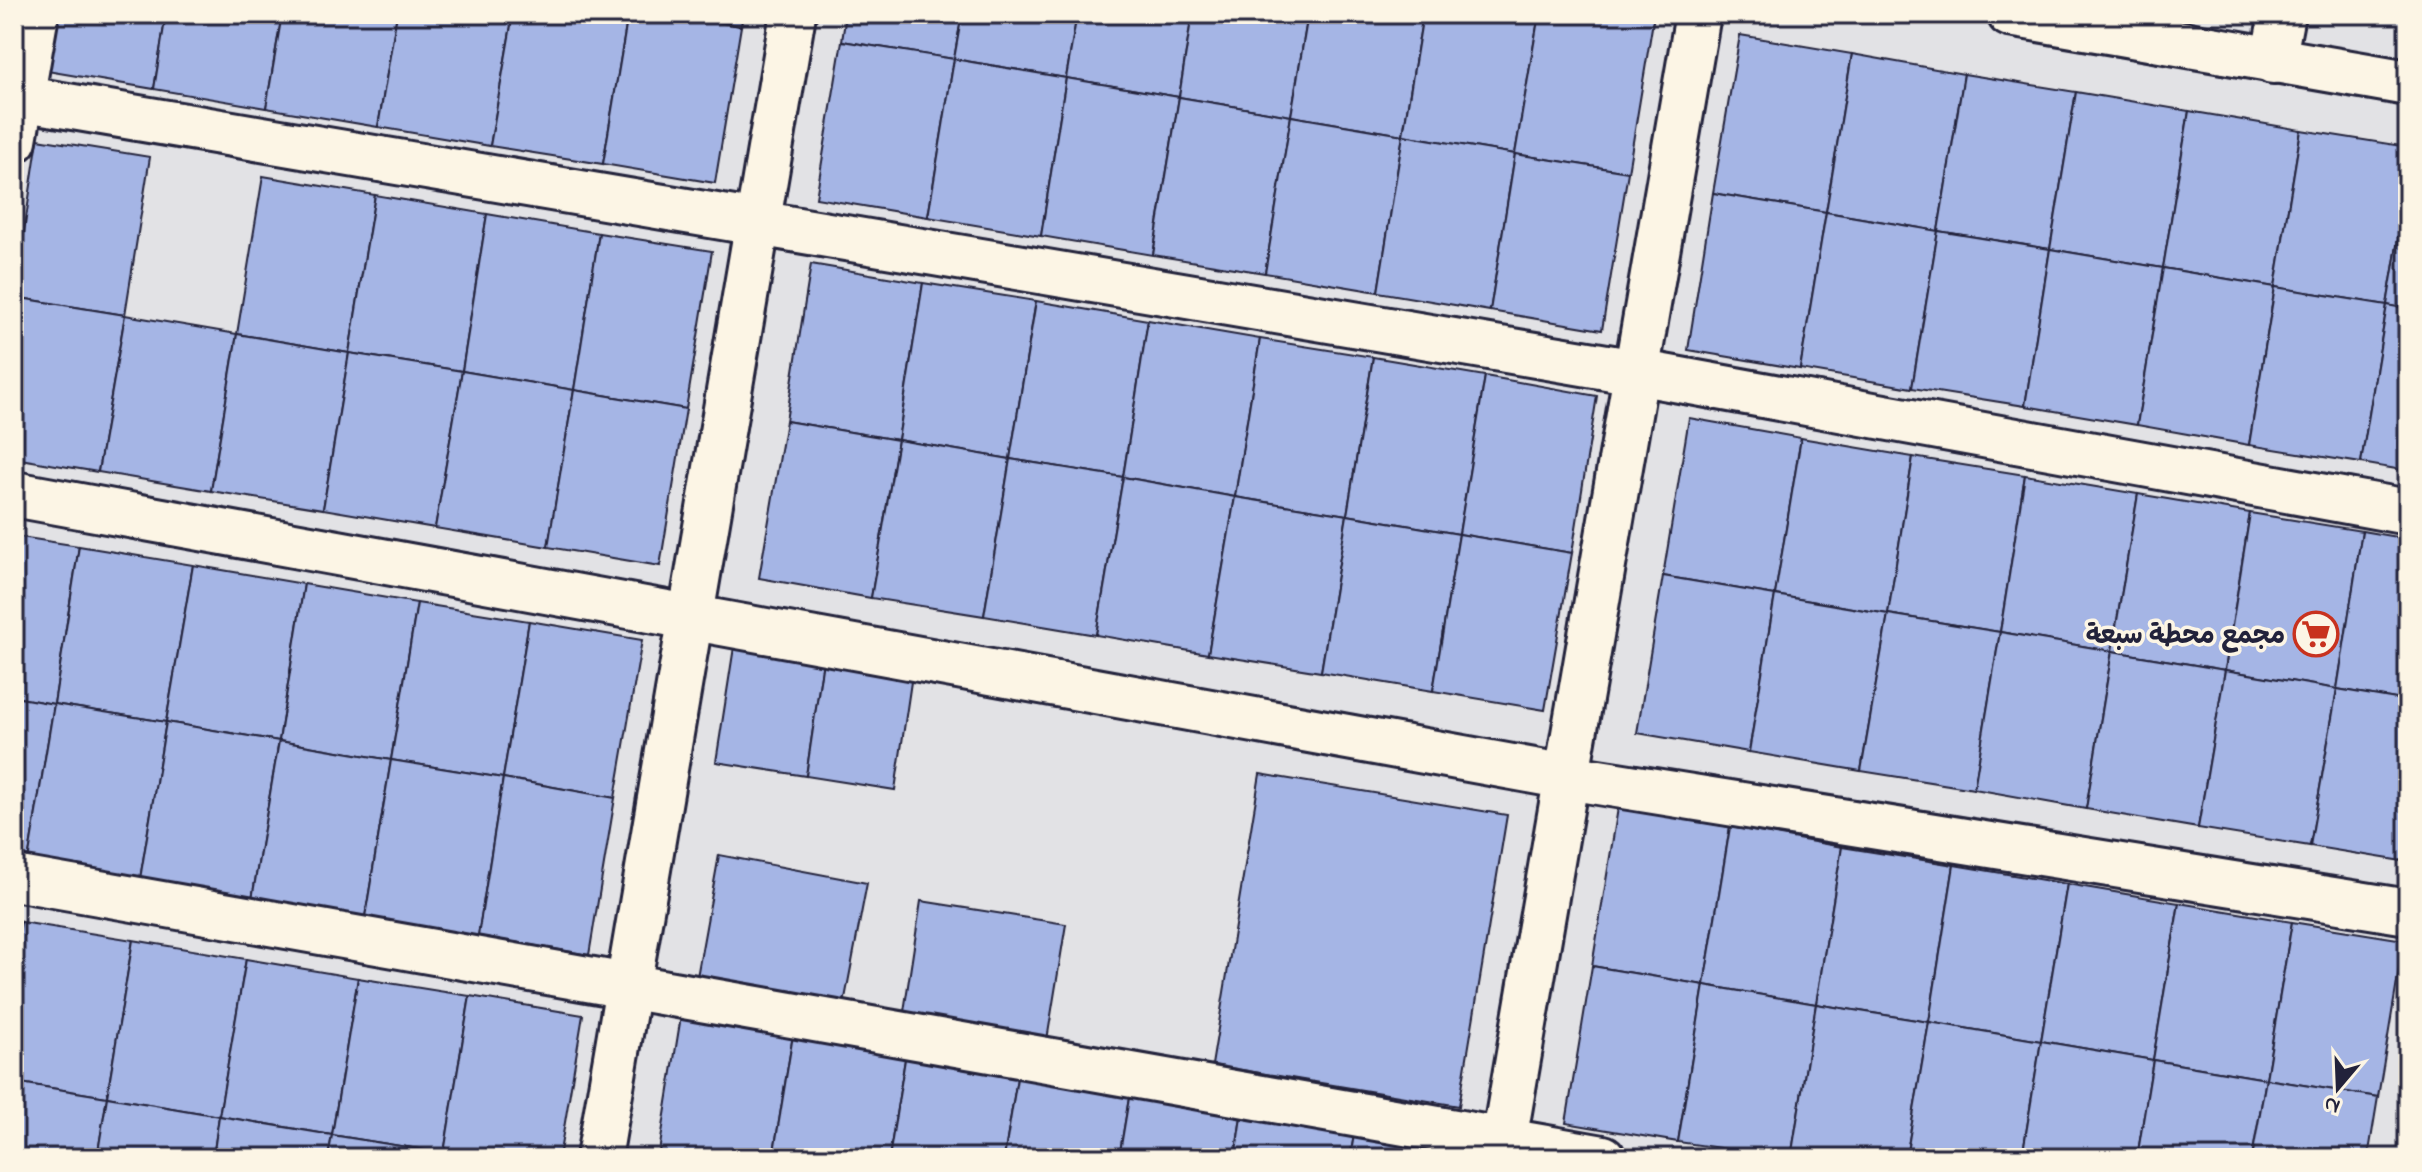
<svg xmlns="http://www.w3.org/2000/svg" width="2422" height="1172" font-family="'Indie Flower','Playpen Sans Arabic',sans-serif">
<style>
.building{fill:#a5b5e5;stroke:#22223b;stroke-width:2}
.lines{fill:none;stroke-linecap:round;stroke-linejoin:round}
.street-casing{stroke:#22223b;stroke-width:50}
.street{stroke:#fcf5e5;stroke-width:44}
.labels{text-anchor:middle;stroke-width:7;stroke-linejoin:round;paint-order:stroke}
.poi-label{font-size:26px;font-weight:bold;fill:#22223b;stroke:#fcf5e5;text-anchor:end}
</style>
<rect width="100%" height="100%" fill="#e2e2e5"/>
<filter id="ink" filterUnits="userSpaceOnUse"><feTurbulence type="fractalNoise" baseFrequency=".0125" numOctaves="2"/><feDisplacementMap in="SourceGraphic" scale="16" xChannelSelector="R" yChannelSelector="G"/><feConvolveMatrix kernelMatrix="1 2 1 2 8 2 1 2 1" color-interpolation-filters="sRGB"/></filter>
<g filter="url(#ink)">
<g class="building">
<path d="M51,14H166L154,89L41,70Z"/>
<path d="M166,14H282L266,108L154,89Z"/>
<path d="M282,14H397L378,127L266,108Z"/>
<path d="M397,14H513L490,146L378,127Z"/>
<path d="M513,14H628L603,164L490,146Z"/>
<path d="M628,14H671L741,26L715,183L603,164Z"/>
<path d="M671,14H743L741,26Z"/>
<path d="M846,14H962L954,59L842,41Z"/>
<path d="M962,14H1077L1066,78L954,59Z"/>
<path d="M1077,14H1192L1179,97L1066,78Z"/>
<path d="M1192,14H1308L1291,116L1179,97Z"/>
<path d="M1308,14H1423L1403,135L1291,116Z"/>
<path d="M1423,14H1539L1515,154L1403,135Z"/>
<path d="M1539,14L1654,15L1628,172L1515,154Z"/>
<path d="M1740,35L1852,54L1826,212L1713,193Z"/>
<path d="M842,41L954,59L928,217L816,198Z"/>
<path d="M1852,54L1964,74L1938,231L1826,212Z"/>
<path d="M954,59L1066,78L1041,236L928,217Z"/>
<path d="M1964,74L2076,92L2050,249L1938,231Z"/>
<path d="M1066,78L1179,97L1153,255L1041,236Z"/>
<path d="M2076,92L2189,111L2163,268L2050,249Z"/>
<path d="M1179,97L1291,116L1265,273L1153,255Z"/>
<path d="M2189,111L2301,130L2275,287L2163,268Z"/>
<path d="M1291,116L1403,135L1378,292L1265,273Z"/>
<path d="M2301,130L2408,147V181L2387,305L2275,287Z"/>
<path d="M1403,135L1515,154L1490,311L1378,292Z"/>
<path d="M38,139L150,157L125,315L14,297Z"/>
<path d="M1515,154L1628,172L1602,330L1490,311Z"/>
<path d="M263,176L375,195L349,353L237,334Z"/>
<path d="M2408,181V309L2387,305Z"/>
<path d="M1713,193L1826,212L1800,369L1688,350Z"/>
<path d="M375,195L487,214L462,371L349,353Z"/>
<path d="M1826,212L1938,231L1912,388L1800,369Z"/>
<path d="M487,214L599,233L574,390L462,371Z"/>
<path d="M1938,231L2050,249L2025,406L1912,388Z"/>
<path d="M599,233L712,251L686,409L574,390Z"/>
<path d="M2050,249L2163,268L2137,425L2025,406Z"/>
<path d="M811,264L923,283L898,440L786,421Z"/>
<path d="M2163,268L2275,287L2249,445L2137,425Z"/>
<path d="M923,283L1036,301L1010,459L898,440Z"/>
<path d="M2275,287L2387,305L2361,463L2249,445Z"/>
<path d="M14,297L125,315L98,472L14,458Z"/>
<path d="M1036,301L1148,320L1123,477L1010,459Z"/>
<path d="M2387,305L2408,309V471L2361,463Z"/>
<path d="M125,315L237,334L211,491L98,472Z"/>
<path d="M1148,320L1260,339L1235,497L1123,477Z"/>
<path d="M237,334L349,353L323,509L211,491Z"/>
<path d="M1260,339L1373,357L1347,515L1235,497Z"/>
<path d="M349,353L462,371L435,528L323,509Z"/>
<path d="M1373,357L1485,376L1459,534L1347,515Z"/>
<path d="M462,371L574,390L548,547L435,528Z"/>
<path d="M1485,376L1597,396L1572,553L1459,534Z"/>
<path d="M574,390L686,409L660,566L548,547Z"/>
<path d="M1689,418L1801,438L1775,595L1663,576Z"/>
<path d="M786,421L898,440L871,598L759,578Z"/>
<path d="M1801,438L1913,457L1888,614L1775,595Z"/>
<path d="M898,440L1010,459L984,616L871,598Z"/>
<path d="M1913,457L2025,475L2000,632L1888,614Z"/>
<path d="M1010,459L1123,477L1096,635L984,616Z"/>
<path d="M2025,475L2138,494L2112,651L2000,632Z"/>
<path d="M1123,477L1235,497L1208,654L1096,635Z"/>
<path d="M2138,494L2250,513L2225,670L2112,651Z"/>
<path d="M1235,497L1347,515L1321,672L1208,654Z"/>
<path d="M2250,513L2362,531L2337,689L2225,670Z"/>
<path d="M1347,515L1459,534L1433,691L1321,672Z"/>
<path d="M2362,531L2408,539V701L2337,689Z"/>
<path d="M1459,534L1572,553L1545,710L1433,691Z"/>
<path d="M14,536L79,546L54,704L14,697Z"/>
<path d="M79,546L193,565L166,722L54,704Z"/>
<path d="M193,565L304,584L279,741L166,722Z"/>
<path d="M1663,576L1775,595L1749,752L1637,733Z"/>
<path d="M304,584L417,603L391,760L279,741Z"/>
<path d="M1775,595L1888,614L1861,771L1749,752Z"/>
<path d="M417,603L529,621L503,778L391,760Z"/>
<path d="M1888,614L2000,632L1974,789L1861,771Z"/>
<path d="M529,621L642,640L615,798L503,778Z"/>
<path d="M2000,632L2112,651L2086,809L1974,789Z"/>
<path d="M734,647L823,661L806,776L716,762Z"/>
<path d="M2112,651L2225,670L2198,828L2086,809Z"/>
<path d="M823,661L912,675L895,790L806,776Z"/>
<path d="M2225,670L2337,689L2310,846L2198,828Z"/>
<path d="M2337,689L2408,701V862L2310,846Z"/>
<path d="M14,697L54,704L28,861L14,858Z"/>
<path d="M54,704L166,722L140,879L28,861Z"/>
<path d="M166,722L279,741L252,899L140,879Z"/>
<path d="M279,741L391,760L365,917L252,899Z"/>
<path d="M391,760L503,778L478,936L365,917Z"/>
<path d="M1260,774L1507,815L1459,1106L1212,1065Z"/>
<path d="M503,778L615,798L589,955L478,936Z"/>
<path d="M1618,808L1730,827L1704,985L1592,966Z"/>
<path d="M1730,827L1842,847L1816,1004L1704,985Z"/>
<path d="M1842,847L1954,865L1929,1022L1816,1004Z"/>
<path d="M719,855L867,883L844,1004L697,977Z"/>
<path d="M1954,865L2067,884L2041,1041L1929,1022Z"/>
<path d="M2067,884L2179,903L2153,1060L2041,1041Z"/>
<path d="M921,901L1066,924L1047,1040L903,1018Z"/>
<path d="M2179,903L2292,922L2266,1079L2153,1060Z"/>
<path d="M14,920L21,922L14,964Z"/>
<path d="M21,922L133,940L107,1097L14,1082V964Z"/>
<path d="M2292,922L2404,940L2378,1097L2266,1079Z"/>
<path d="M133,940L246,959L219,1116L107,1097Z"/>
<path d="M246,959L358,978L332,1135L219,1116Z"/>
<path d="M1592,966L1704,985L1678,1142L1566,1123Z"/>
<path d="M358,978L470,996L444,1153L332,1135Z"/>
<path d="M1704,985L1816,1004L1791,1158L1678,1142Z"/>
<path d="M470,996L583,1015L559,1158H472L444,1153Z"/>
<path d="M1816,1004L1929,1022L1906,1158H1791Z"/>
<path d="M681,1016L793,1035L773,1158H658Z"/>
<path d="M1929,1022L2041,1041L2022,1158H1906Z"/>
<path d="M793,1035L906,1053L889,1158H773Z"/>
<path d="M2041,1041L2153,1060L2137,1158H2022Z"/>
<path d="M906,1053L1018,1072L1004,1158H889Z"/>
<path d="M2153,1060L2266,1079L2252,1158H2137Z"/>
<path d="M1018,1072L1130,1092L1119,1158H1004Z"/>
<path d="M2266,1079L2378,1097L2368,1158H2252Z"/>
<path d="M14,1082L107,1097L97,1158H14Z"/>
<path d="M1130,1092L1242,1110L1235,1158H1119Z"/>
<path d="M107,1097L219,1116L213,1158H97Z"/>
<path d="M1242,1110L1355,1129L1350,1158H1235Z"/>
<path d="M219,1116L332,1135L328,1158H213Z"/>
<path d="M1355,1129L1467,1148L1465,1158H1350Z"/>
<path d="M332,1135L444,1153L443,1158H328Z"/>
<path d="M444,1153L472,1158H443Z"/>
</g>
<g class="lines">
<g class="street-casing">
<g id="street">
<path d="M2010,14L2408,83"/>
<path d="M2273,61L2282,14"/>
<path d="M14,97L1636,372L2408,512"/>
<path d="M14,140L36,14"/>
<path d="M14,494L1567,777L2408,912"/>
<path d="M14,878L1603,1158"/>
<path d="M599,1158L793,14"/>
<path d="M1501,1158L1698,14"/>
</g>
</g>
<use href="#street" class="street"/>
</g>
</g>
<defs>
<g id="supermarket-ring" transform="scale(2.3)"><circle r="9.5" fill="#fcf5e5" stroke="#c8321e" stroke-width="1.5"/><path d="M-6-5.5h2.5l.6 2H6L4.5 2H-2.5L-4.4-4H-6ZM-1.5 3.2a1.3 1.3 0 1 0 .1 0ZM3 3.2a1.3 1.3 0 1 0 .1 0Z" fill="#c8321e"/></g>
</defs>
<g fill-rule="evenodd">
<use href="#supermarket-ring" x="2316" y="634"/>
</g>
<g class="labels">
<g class="poi-label">
<text x="2285" y="643">مجمع محطة سبعة</text>
</g>
</g>
<rect width="2422" height="1172" fill="none" stroke="#fcf5e5" stroke-width="48"/>
<rect x="24" y="24" width="2374" height="1124" fill="none" stroke="#22223b" stroke-width="3" filter="url(#ink)"/>
<g transform="translate(2338 1088) rotate(199)" stroke="#fcf5e5" stroke-width="6" paint-order="stroke">
<path d="M0-6L14 30L0 20L-14 30Z" fill="#22223b"/>
<text y="-12" font-size="22" font-weight="bold" text-anchor="middle" fill="#22223b">N</text>
</g>
</svg>
